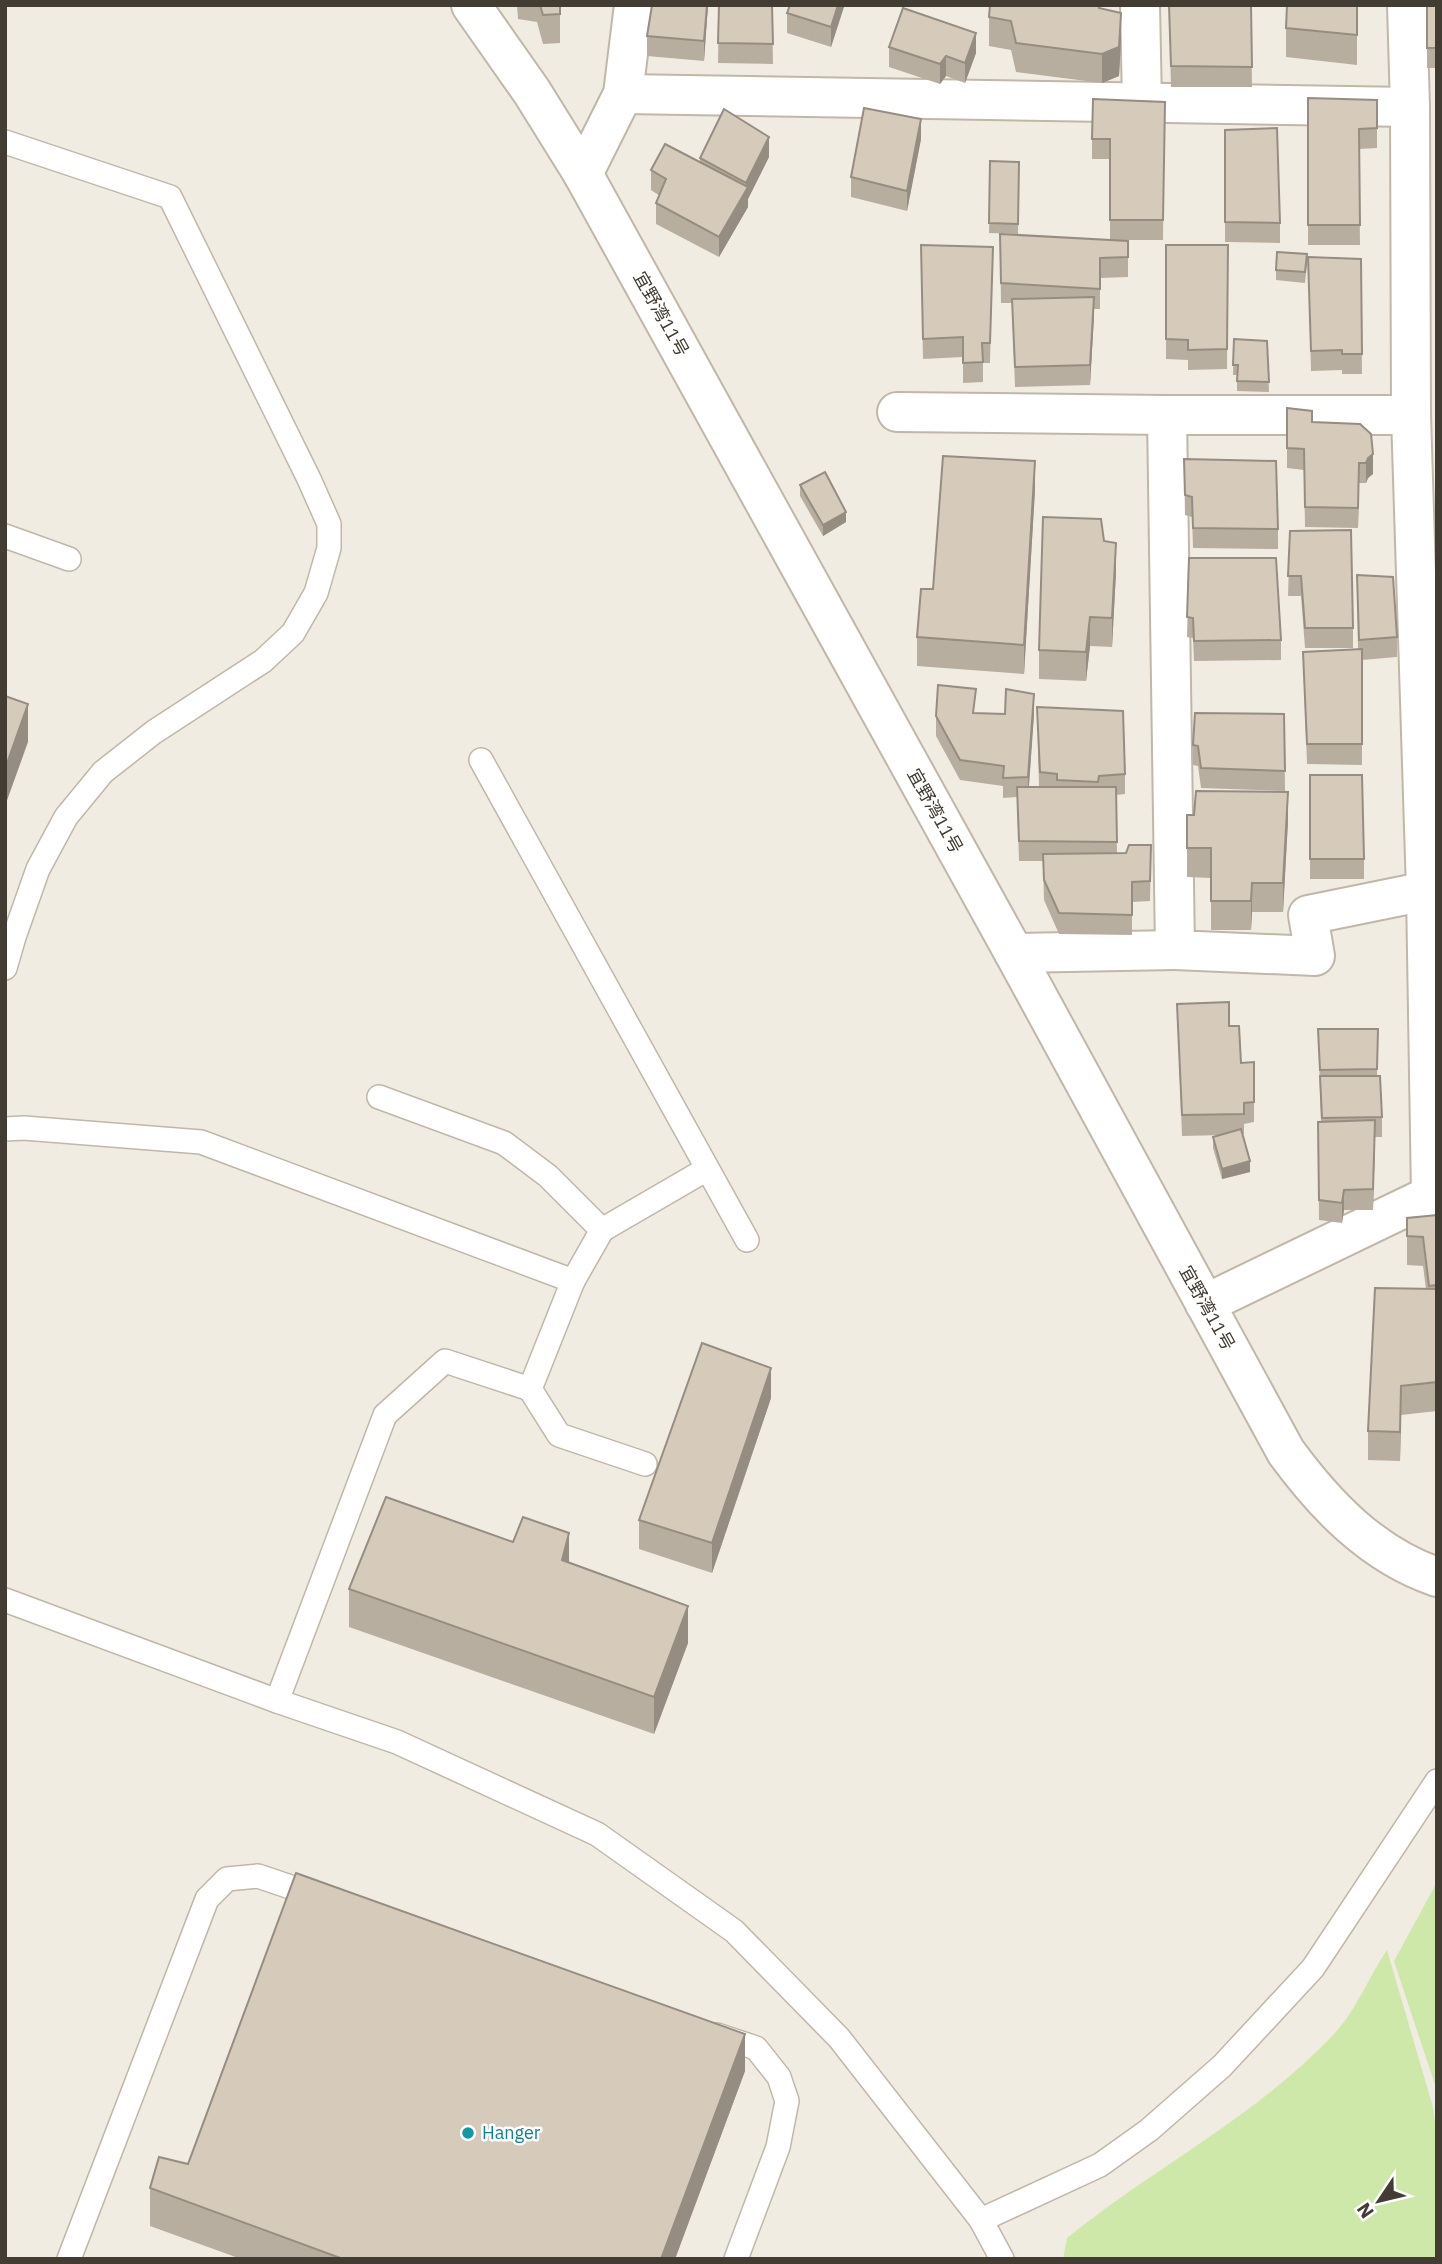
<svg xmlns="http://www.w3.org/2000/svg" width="1442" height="2264" font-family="'IBM Plex Sans','Noto Sans JP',sans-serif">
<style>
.green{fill:#cde8a9}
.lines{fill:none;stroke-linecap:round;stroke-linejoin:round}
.service-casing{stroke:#c0b7a7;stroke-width:26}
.minor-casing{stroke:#c0b7a7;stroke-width:42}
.tertiary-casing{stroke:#c0b7a7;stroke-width:42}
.service{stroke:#fff;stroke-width:23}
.minor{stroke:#fff;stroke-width:38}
.tertiary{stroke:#fff;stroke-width:38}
.wall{fill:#b8aea0}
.shaded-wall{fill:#968d82}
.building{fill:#d6caba;stroke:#968d82;stroke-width:2}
.culture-dot{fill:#0f9aa8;stroke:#fff;stroke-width:2.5}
.labels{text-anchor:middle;stroke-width:5;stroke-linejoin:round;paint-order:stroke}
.street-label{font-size:18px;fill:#433c32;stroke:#fff}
.culture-label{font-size:18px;fill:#0d838f;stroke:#fff;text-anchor:start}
</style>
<rect width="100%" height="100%" fill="#f1ece2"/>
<g class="green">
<path d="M1437,1882V2091L1394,1961Z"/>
<path d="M1387,1950L1433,2107L1437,2137L1436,2259H1063L1067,2238C1153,2168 1256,2117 1333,2035C1356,2011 1368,1978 1387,1950Z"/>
</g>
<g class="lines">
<g class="service-casing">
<g id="service">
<path d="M5,142L170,197L309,479L329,524V548L316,593L293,633L263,661L154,732L103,772L66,817L38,869L14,937L5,968"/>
<path d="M5,536L69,559"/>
<path d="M481,760L747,1240"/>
<path d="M379,1097L504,1143L548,1176L602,1230L573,1281"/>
<path d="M5,1129L24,1128L201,1142L573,1281L530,1389L445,1361L385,1415L277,1701"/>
<path d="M602,1230L707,1169"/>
<path d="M530,1389L559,1435L645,1464"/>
<path d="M5,1600L277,1701L397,1742L597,1834L734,1931L839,2038L981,2220L1002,2259"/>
<path d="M717,2035L756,2048L779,2077L787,2101L778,2147L736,2259"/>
<path d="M981,2220L1100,2165L1149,2130L1222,2066L1313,1968L1437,1781"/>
<path d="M69,2259L207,1899L227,1879L258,1876L317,1896"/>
</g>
</g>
<g class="minor-casing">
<g id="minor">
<path d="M1140,5L1142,103"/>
<path d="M623,94L1410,107"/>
<path d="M583,174L623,94L634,5"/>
<path d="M897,412L1167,415H1411"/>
<path d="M1167,415L1175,950L1315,956L1308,915L1426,891"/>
<path d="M1014,953L1175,950"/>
<path d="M1205,1304L1431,1195L1426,891L1411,415L1410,107L1407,5"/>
</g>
</g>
<g class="tertiary-casing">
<path id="tertiary" d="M471,5L532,92L583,174L1014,953L1286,1452C1325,1505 1372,1555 1437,1577"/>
</g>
<use href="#service" class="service"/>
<use href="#minor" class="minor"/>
<use href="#tertiary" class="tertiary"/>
</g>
<g class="wall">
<path d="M517,5H560V43L543,44L537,22L518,19Z"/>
<path d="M708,5L704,61L647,56V36Z"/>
<path d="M719,5H772L773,64L718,63Z"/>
<path d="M844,5L831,47L787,33V13Z"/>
<path d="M1169,5H1251L1252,87H1171Z"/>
<path d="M1357,5V65L1286,57V28Z"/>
<rect x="1427" y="5" width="10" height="63"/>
<path d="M1101,9L1121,42L1119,76L1102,83L1016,72L1011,50L989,46V17Z"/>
<path d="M889,47L976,53L965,83L946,76L940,84L889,67Z"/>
<path d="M1308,98L1377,100V148L1359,149L1360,245H1308Z"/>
<path d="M1165,102L1163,240H1124L1128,241V277L1100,278V309H1094L1090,385L1015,387L1012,303H1001L1000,234L1110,240V159H1092V139Z"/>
<path d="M1225,130L1280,223V243L1225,242Z"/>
<path d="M921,139L907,211L851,197V177Z"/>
<path d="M769,157L748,199V207L719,257L656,224V203L660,196L651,190V170L700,162V158Z"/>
<path d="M990,161L1019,162L1018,234L989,233Z"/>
<path d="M1228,245L1227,369L1188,370V360L1166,359V339Z"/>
<path d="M993,247L990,363H983V382L963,383V357L923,359L921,265Z"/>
<path d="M1308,257L1361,259L1362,374H1342V370L1311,371Z"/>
<path d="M1307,264L1305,283L1276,280V270Z"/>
<path d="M1234,339L1267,341L1269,392L1237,391V375H1233Z"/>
<path d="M1287,408L1312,422L1360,424L1373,474L1368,478L1366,483H1359L1358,528L1305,527L1304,470L1287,468Z"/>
<path d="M1184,459L1278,529V549L1193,548L1192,517L1185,515Z"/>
<path d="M800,485L846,522L823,536L800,496Z"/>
<path d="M1035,490L1024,674L917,666V637Z"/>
<path d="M1290,531L1353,628V648H1305L1301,596H1288Z"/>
<path d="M1104,541L1116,572L1112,647L1090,646L1086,681L1039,679V650Z"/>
<path d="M1189,558L1281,640V660L1194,661L1193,638L1187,637Z"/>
<path d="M1357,575L1397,637V657L1362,660V765L1307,764L1303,652L1358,649Z"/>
<path d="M1037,707L1125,774V794L1116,795L1117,854L1126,853L1151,845L1150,901L1132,902V935L1059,934L1044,900L1043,861H1019L1017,797L1003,798V786L960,780L936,736V716L975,713L1034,714L1029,787H1039Z"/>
<path d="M1284,714L1285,791L1201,788L1198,766L1193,765V745Z"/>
<path d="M1310,775L1364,859V879H1310Z"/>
<path d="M1187,815L1288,821L1283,912H1252L1251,930H1211V878L1187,877Z"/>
<path d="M1177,1004L1229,1026L1241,1063L1254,1062V1122L1244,1124V1134H1243L1250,1172L1222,1179L1213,1148V1137L1223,1135L1182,1136Z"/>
<path d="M1318,1029H1378L1377,1076L1382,1117V1137H1375L1373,1210H1344L1342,1223L1319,1220L1318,1122H1321Z"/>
<path d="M1437,1215V1411L1401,1415L1400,1461L1368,1460V1431L1426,1289L1423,1266L1407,1265V1218Z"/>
<path d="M771,1398L712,1573L639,1549V1520Z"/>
<path d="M569,1562L688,1643L654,1734L349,1627V1589Z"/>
<path d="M745,2071L675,2259H241L150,2226V2188L188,2164Z"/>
</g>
<g class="shaded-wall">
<path d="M707,5H708L704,61V41Z"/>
<path d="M838,5H844V7L831,47V27Z"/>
<path d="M1121,13V42L1119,76L1102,83V54Z"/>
<path d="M976,33V53L965,83V63Z"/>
<path d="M946,56V76L940,84V64Z"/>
<path d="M921,119V139L907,211V191Z"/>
<path d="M769,137V157L748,199V207L719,257V237L746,191V183Z"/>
<path d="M1094,297V317L1090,385V365Z"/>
<path d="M1373,454V474L1368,478L1366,483V463L1368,458Z"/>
<path d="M1035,461V490L1024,674V645Z"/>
<path d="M1359,463V483L1358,528V508Z"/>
<path d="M846,512V522L823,536V525Z"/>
<path d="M1116,543V572L1112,647V618Z"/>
<path d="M1090,617V646L1086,681V652Z"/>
<path d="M1034,694V714L1028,797V777Z"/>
<path d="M28,704V742L5,806V769Z"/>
<path d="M1288,792V821L1283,912V883Z"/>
<path d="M1252,883V912L1251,930V901Z"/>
<path d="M1375,1120V1140L1373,1210V1189Z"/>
<path d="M1250,1161V1172L1222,1179V1169Z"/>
<path d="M1344,1190V1210L1342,1223V1203Z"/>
<path d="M771,1368V1398L712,1573V1543Z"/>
<path d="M1401,1386V1415L1400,1461V1432Z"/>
<path d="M569,1533V1571L562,1560Z"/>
<path d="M688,1606V1643L654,1734V1697Z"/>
<path d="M745,2034V2071L675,2259H661Z"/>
</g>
<g class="building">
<path d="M540,5H560V14L543,15Z"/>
<path d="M652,5H707L704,41L647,36Z"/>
<path d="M719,5H772L773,44L718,43Z"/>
<path d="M790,5H838L831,27L787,13Z"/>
<path d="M990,5H1099V8L1121,13L1119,47L1102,54L1016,43L1011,21L989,17Z"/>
<path d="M1169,5H1251L1252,67L1171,66Z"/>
<path d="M1287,5H1357V35L1286,28Z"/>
<rect x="1427" y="5" width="10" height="43"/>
<path d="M903,8L976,33L965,63L946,56L940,64L889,47Z"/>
<path d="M1308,98L1377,100V128L1359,129L1360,225H1308Z"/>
<path d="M1093,99L1165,102L1163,220H1110V139H1092Z"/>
<path d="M864,108L921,119L907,191L851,177Z"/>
<path d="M724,109L769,137L746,183L700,158Z"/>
<path d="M1277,128L1280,223L1225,222V130Z"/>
<path d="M665,144L748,187L719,237L656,203L666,179L651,170Z"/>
<path d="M990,161L1019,162L1018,224L989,223Z"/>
<path d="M1000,234L1128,241V257L1100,258V289L1001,283Z"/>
<path d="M921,245L993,247L990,343H982L983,362L963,363V337L923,339Z"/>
<path d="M1166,245H1228L1227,349L1188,350V340L1166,339Z"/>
<path d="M1277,252L1307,254L1305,272L1276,270Z"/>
<path d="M1308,257L1361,259L1362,354H1342V350L1311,351Z"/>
<path d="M1094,297L1090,365L1015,367L1012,299Z"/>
<path d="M1234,339L1267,341L1269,382L1237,381L1238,365H1233Z"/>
<path d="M1287,408L1312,411V422L1360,424L1371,434L1373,454L1368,458L1366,463H1359L1358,508L1305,507L1304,449L1287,448Z"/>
<path d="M943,456L1035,461L1024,645L917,637L921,589H933Z"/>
<path d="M1184,459L1276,461L1278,529L1193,528L1192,497L1185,495Z"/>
<path d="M825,472L846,512L823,525L800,485Z"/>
<path d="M1043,517L1101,519L1104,541L1116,543L1112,618L1090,617L1086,652L1039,650Z"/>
<path d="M1351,530L1353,628H1305L1301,576H1288L1290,531Z"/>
<path d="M1189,558H1276L1281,640L1194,641L1193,618L1187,617Z"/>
<path d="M1357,575L1393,577L1397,637L1359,640Z"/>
<path d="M1362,649V744H1307L1303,652Z"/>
<path d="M938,685L976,689L973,713L1005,714L1006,689L1034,694L1028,777L1003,778L1004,766L960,760L936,716Z"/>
<path d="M5,696L28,704L5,769Z"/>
<path d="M1037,707L1123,711L1125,774L1099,776L1098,782L1057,780V774L1040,772Z"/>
<path d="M1195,713L1284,714L1285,771L1201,768L1198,746L1193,745Z"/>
<path d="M1310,775H1362L1364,859H1310Z"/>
<path d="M1017,787H1116L1117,842L1019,841Z"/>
<path d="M1196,791L1288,792L1283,883H1252L1251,901H1211V848H1187V815H1194Z"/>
<path d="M1129,845H1151L1150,881L1132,882V915L1059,913L1044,880L1043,854L1126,853Z"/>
<path d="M1229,1002V1026H1239L1241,1063L1254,1062V1102L1244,1103V1114L1182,1115L1177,1004Z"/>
<path d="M1318,1029H1378L1377,1069L1320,1070Z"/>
<path d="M1320,1076H1380L1382,1117L1322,1118Z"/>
<path d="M1375,1120L1373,1189L1344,1190L1342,1203L1319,1200L1318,1122Z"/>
<path d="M1241,1129L1250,1161L1222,1169L1213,1137Z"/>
<path d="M1437,1215V1285L1429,1286L1423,1237L1407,1236V1218Z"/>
<path d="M1375,1288L1437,1289V1382L1401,1386L1400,1432L1368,1431Z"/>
<path d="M702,1343L771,1368L712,1543L639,1520Z"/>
<path d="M386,1497L513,1542L523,1517L569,1533L562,1560L688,1606L654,1697L349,1589Z"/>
<path d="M296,1873L745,2034L661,2259H343L150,2188L159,2157L188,2164Z"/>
</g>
<circle class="culture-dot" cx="468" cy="2133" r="7"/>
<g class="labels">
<g class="street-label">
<text transform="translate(661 314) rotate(61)" y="6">宜野湾11号</text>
<text transform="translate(935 811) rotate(61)" y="6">宜野湾11号</text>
<text transform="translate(1207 1308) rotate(61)" y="6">宜野湾11号</text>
</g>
<g class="culture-label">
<text x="482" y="2139">Hanger</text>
</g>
</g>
<rect width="1442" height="2264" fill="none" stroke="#433c32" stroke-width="14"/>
<g transform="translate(1379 2201) rotate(235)" stroke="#ffffff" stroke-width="5" paint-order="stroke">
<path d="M0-5L12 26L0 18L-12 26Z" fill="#433c32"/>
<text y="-10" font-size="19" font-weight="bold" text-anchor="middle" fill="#433c32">N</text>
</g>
</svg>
